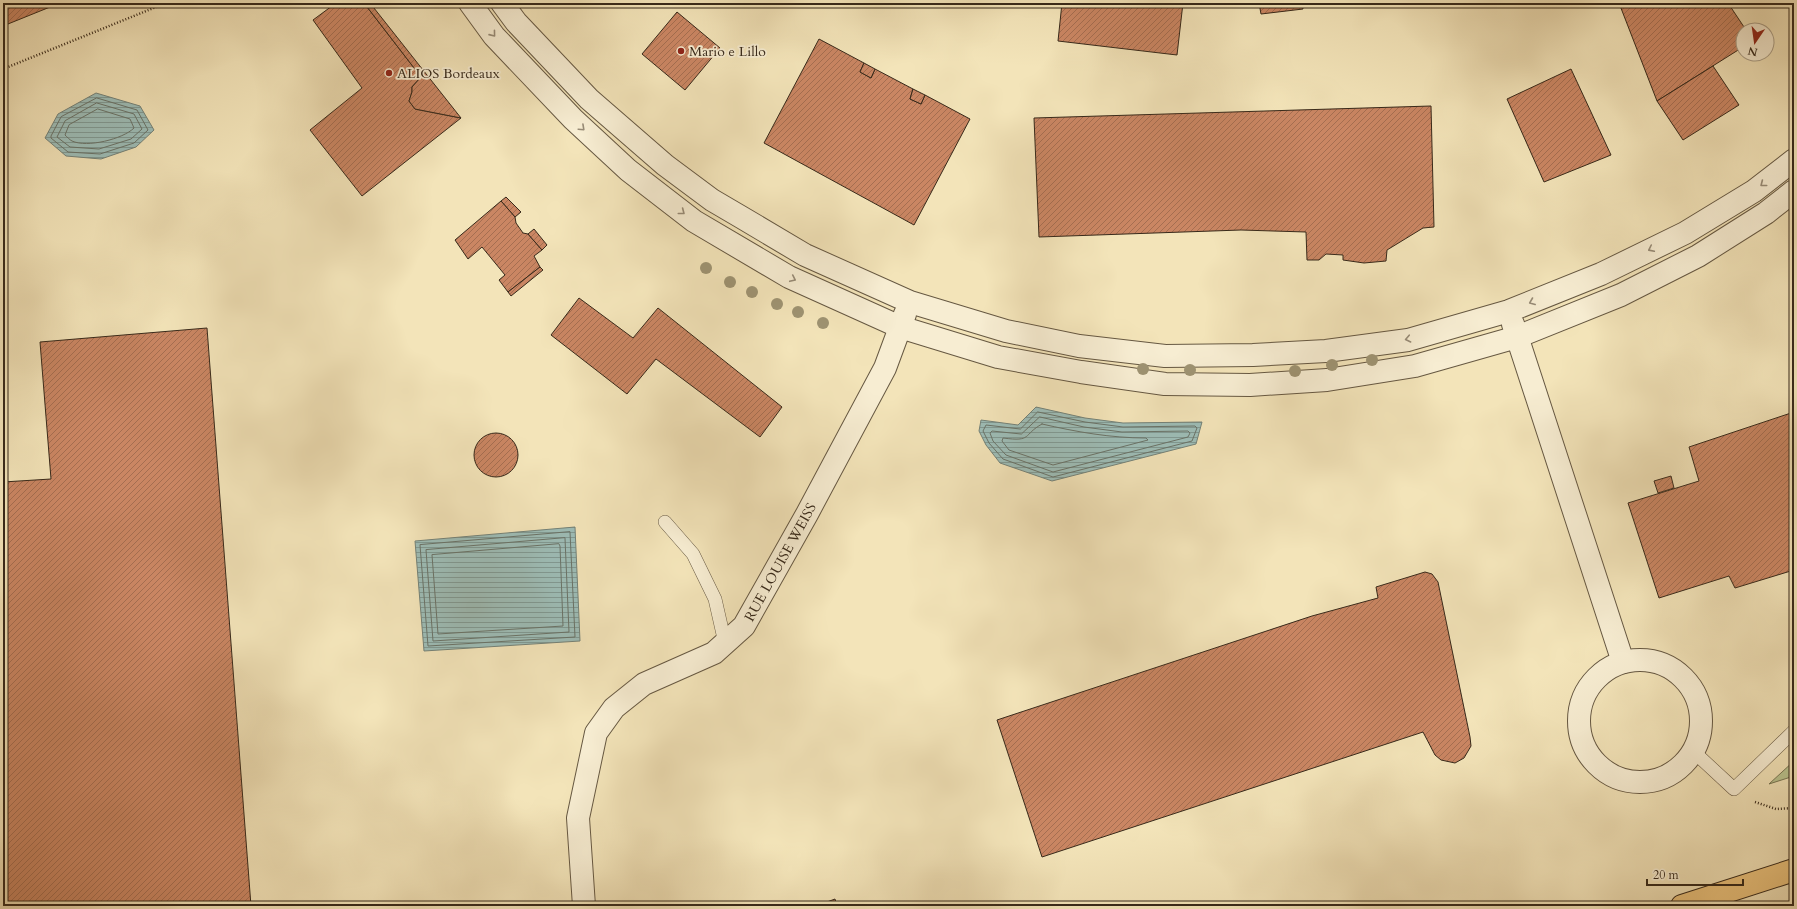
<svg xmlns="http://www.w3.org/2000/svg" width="1797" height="909" font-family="Cardo,serif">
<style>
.grass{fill:#bac490;stroke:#787655}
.water{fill:url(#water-rules);stroke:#748278}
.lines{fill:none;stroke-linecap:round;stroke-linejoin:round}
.shore{stroke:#6a7368;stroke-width:1}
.building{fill:url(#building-hatch);stroke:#37291a}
.lane-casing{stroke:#665842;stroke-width:14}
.street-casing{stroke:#665842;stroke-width:24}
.highway-casing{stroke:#37291a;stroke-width:24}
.path{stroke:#37291a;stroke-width:2.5;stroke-dasharray:1 2;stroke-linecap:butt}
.lane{stroke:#f7edd2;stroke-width:13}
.street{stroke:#f7edd2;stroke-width:22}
.highway{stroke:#eac27c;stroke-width:22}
.tree{fill:#9e9372}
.oneway{stroke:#978b76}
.poi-dot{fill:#8f2418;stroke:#f7edd2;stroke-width:1.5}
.labels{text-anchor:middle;stroke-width:3.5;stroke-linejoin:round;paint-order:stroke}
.poi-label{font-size:14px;fill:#37291a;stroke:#f7edd2;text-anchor:start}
.street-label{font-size:14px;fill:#37291a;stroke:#f7edd2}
</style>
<defs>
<pattern id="water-rules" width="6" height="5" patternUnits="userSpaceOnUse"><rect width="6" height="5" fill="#9dbdb7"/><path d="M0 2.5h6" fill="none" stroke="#819a94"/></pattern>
<pattern id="building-hatch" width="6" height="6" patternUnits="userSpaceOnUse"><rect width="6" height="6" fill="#ca8663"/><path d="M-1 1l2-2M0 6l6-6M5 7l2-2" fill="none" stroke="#a56e51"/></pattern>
</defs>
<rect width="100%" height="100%" fill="#f3e4b9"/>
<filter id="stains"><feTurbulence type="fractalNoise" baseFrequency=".005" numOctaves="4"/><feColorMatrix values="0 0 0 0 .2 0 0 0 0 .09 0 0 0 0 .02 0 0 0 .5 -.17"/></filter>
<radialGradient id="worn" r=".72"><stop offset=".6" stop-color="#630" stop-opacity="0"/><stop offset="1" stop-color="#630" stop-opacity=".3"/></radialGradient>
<path class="grass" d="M1794,761V776L1769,784Z"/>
<g class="water">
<path d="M96,93L140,106L154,130L136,147L101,159L66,156L45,138L58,114Z"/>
<path d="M1036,407L1085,418L1123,423L1202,422L1196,444L1052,481L1000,463L986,445L979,431L981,420L1018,425Z"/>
<path d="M575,527L580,641L424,651L415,541Z"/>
</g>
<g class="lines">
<g class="shore">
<path d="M97,98L137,110L148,130L134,143L100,154L68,152L51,138V136L61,117Z"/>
<path d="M97,103L134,114L142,129L131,139L99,149L70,147L57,137L65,121Z"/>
<path d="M98,109L130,119L134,128C123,139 87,148 72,141C70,140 67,137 65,135L69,125Z"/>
<path d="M1038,412L1085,422L1123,427L1195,426L1197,428L1192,441L1053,477L1003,459L989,443L983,431L986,425L1020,429Z"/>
<path d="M1040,417L1084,427L1122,432L1188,431L1190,433L1188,437L1053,472L1006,455L993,441L990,433L992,431L1021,434Z"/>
<path d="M1042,424C1077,432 1111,438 1146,438L1148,440L1053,465L1009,450L1002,441L1003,438C1033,442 1022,435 1042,424Z"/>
<path d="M570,532L575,637L428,646L420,545Z"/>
<path d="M565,538L569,632L433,641L426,550Z"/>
<path d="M559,544L560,546L563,626L438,634L432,555Z"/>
</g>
</g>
<g class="building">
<path d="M3,3H60L3,26Z"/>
<path d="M336,3H364L421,77L412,87V92L409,101L415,109L461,118L362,196L310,130L362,88L313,20Z"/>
<path d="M364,3H370L461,118L415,109L409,101L412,92V87L421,77Z"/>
<path d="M1062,3H1183L1177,55L1058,41Z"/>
<path d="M1259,3H1302L1303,9L1261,14Z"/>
<path d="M1619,3H1728L1746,30H1743V47L1657,101Z"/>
<path d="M677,12L720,48L685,90L642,54Z"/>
<path d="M819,39L864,63L860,72L871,78L875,69L913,89L910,99L921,104L925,95L970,119L914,225L764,143Z"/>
<path d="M864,63L875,69L871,78L860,72Z"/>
<path d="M1713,66L1739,105L1683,140L1657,101Z"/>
<path d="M1571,69L1611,155L1544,182L1507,99Z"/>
<path d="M913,89L925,95L921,104L910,99Z"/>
<path d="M1431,106L1434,227L1423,228L1387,250L1386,261L1364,263L1343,260V255L1326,254L1319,260H1307L1306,232L1241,230L1039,237L1034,118Z"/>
<path d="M506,197L521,212L515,217L501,201Z"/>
<path d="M501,201L515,217L516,223L523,233L528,234L542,250L534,256L540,267L508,292L499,280L505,275L482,247L468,259L455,240Z"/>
<path d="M534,229L547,245L542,250L528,234Z"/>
<path d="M540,267L543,270L511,296L508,292Z"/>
<path d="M579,298L633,338L658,308L782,407L760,437L656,359L627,394L551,335Z"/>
<path d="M207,328L251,906H3V482L51,479L40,342Z"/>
<path d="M1794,412V570L1735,588L1729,576L1659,598L1628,503L1699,481L1689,447Z"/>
<circle cx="496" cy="455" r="22"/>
<path d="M1671,476L1674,488L1658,493L1654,481Z"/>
<path d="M1425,572L1432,574L1438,582L1470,737L1471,746L1464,758L1455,763L1441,760L1435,755L1423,732L1042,857L997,720L1312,616L1378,598L1376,587Z"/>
<path d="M835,899L837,906H816Z"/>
</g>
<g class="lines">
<g class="lane-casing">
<g id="lane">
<path d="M665,522L693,554L715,599L725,643"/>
<path d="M1693,751L1734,789L1794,731"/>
</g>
</g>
<g class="street-casing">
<g id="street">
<path d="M470,3L494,36L573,119L628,170L694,221L789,277L900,327L998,357L1081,372L1165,384L1250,385L1327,380L1415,366L1517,337L1621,295L1698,256L1766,213L1794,191"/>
<path d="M502,3L516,22L589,99L665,165L712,200L741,217L805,255L910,302L1006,331L1079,346L1165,356L1253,355L1326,351L1408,340L1509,311L1601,274L1685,233L1754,191L1794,160"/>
<path d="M1513,324L1623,662"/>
<circle cx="1640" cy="721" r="61"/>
<path d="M584,906L578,818L596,733L614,708L644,684L714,653L744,626L807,514L885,368L905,314"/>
</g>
</g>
<g class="highway-casing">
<path id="highway" d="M1682,906L1794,870"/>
</g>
<g class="path">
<path d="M3,69L166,3"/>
<path d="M1755,802L1776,809L1794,808"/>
</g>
<use href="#lane" class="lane"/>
<use href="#street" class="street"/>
<use href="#highway" class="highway"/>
</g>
<g class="tree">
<circle cx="706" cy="268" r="6"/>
<circle cx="730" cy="282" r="6"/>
<circle cx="752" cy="292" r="6"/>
<circle cx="777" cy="304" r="6"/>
<circle cx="798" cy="312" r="6"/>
<circle cx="823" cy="323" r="6"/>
<circle cx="1372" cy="360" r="6"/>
<circle cx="1332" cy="365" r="6"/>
<circle cx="1143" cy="369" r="6"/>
<circle cx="1190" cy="370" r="6"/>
<circle cx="1295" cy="371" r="6"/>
</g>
<defs><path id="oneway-chevron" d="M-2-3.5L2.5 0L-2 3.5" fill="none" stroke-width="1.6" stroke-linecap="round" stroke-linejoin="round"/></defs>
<g class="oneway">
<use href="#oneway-chevron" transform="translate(493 34) rotate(51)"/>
<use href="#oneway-chevron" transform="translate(582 128) rotate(43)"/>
<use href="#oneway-chevron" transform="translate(1763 184) rotate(142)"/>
<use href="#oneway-chevron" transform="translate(682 212) rotate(38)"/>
<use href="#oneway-chevron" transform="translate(1651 249) rotate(154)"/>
<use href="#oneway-chevron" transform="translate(793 279) rotate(25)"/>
<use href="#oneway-chevron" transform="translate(1532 302) rotate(158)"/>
<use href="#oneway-chevron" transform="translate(1408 339) rotate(168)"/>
</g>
<g class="poi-dot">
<circle cx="681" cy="51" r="4"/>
<circle cx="389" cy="73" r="4"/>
</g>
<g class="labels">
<g class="poi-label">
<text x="689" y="56">Mario e Lillo</text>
<text x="397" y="78">ALIOS Bordeaux</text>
</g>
<g class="street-label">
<text transform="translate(780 562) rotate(-61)" y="5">RUE LOUISE WEISS</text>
</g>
</g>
<rect width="1797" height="909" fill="none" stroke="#f3e4b9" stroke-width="16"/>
<rect x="4" y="4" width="1789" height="901" fill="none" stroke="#37291a" stroke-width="2"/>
<rect x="8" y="8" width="1781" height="893" fill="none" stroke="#37291a"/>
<g transform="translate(1755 42) rotate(193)"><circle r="19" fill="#f7edd2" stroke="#aa9f88"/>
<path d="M0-3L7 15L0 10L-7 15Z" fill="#8f2418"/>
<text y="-6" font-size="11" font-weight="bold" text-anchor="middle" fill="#37291a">N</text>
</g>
<path d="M1647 879v6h96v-6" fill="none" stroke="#37291a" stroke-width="2"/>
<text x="1653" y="879" font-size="12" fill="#37291a" stroke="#f7edd2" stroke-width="3" paint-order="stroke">20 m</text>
<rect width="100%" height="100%" filter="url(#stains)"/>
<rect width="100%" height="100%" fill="url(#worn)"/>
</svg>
